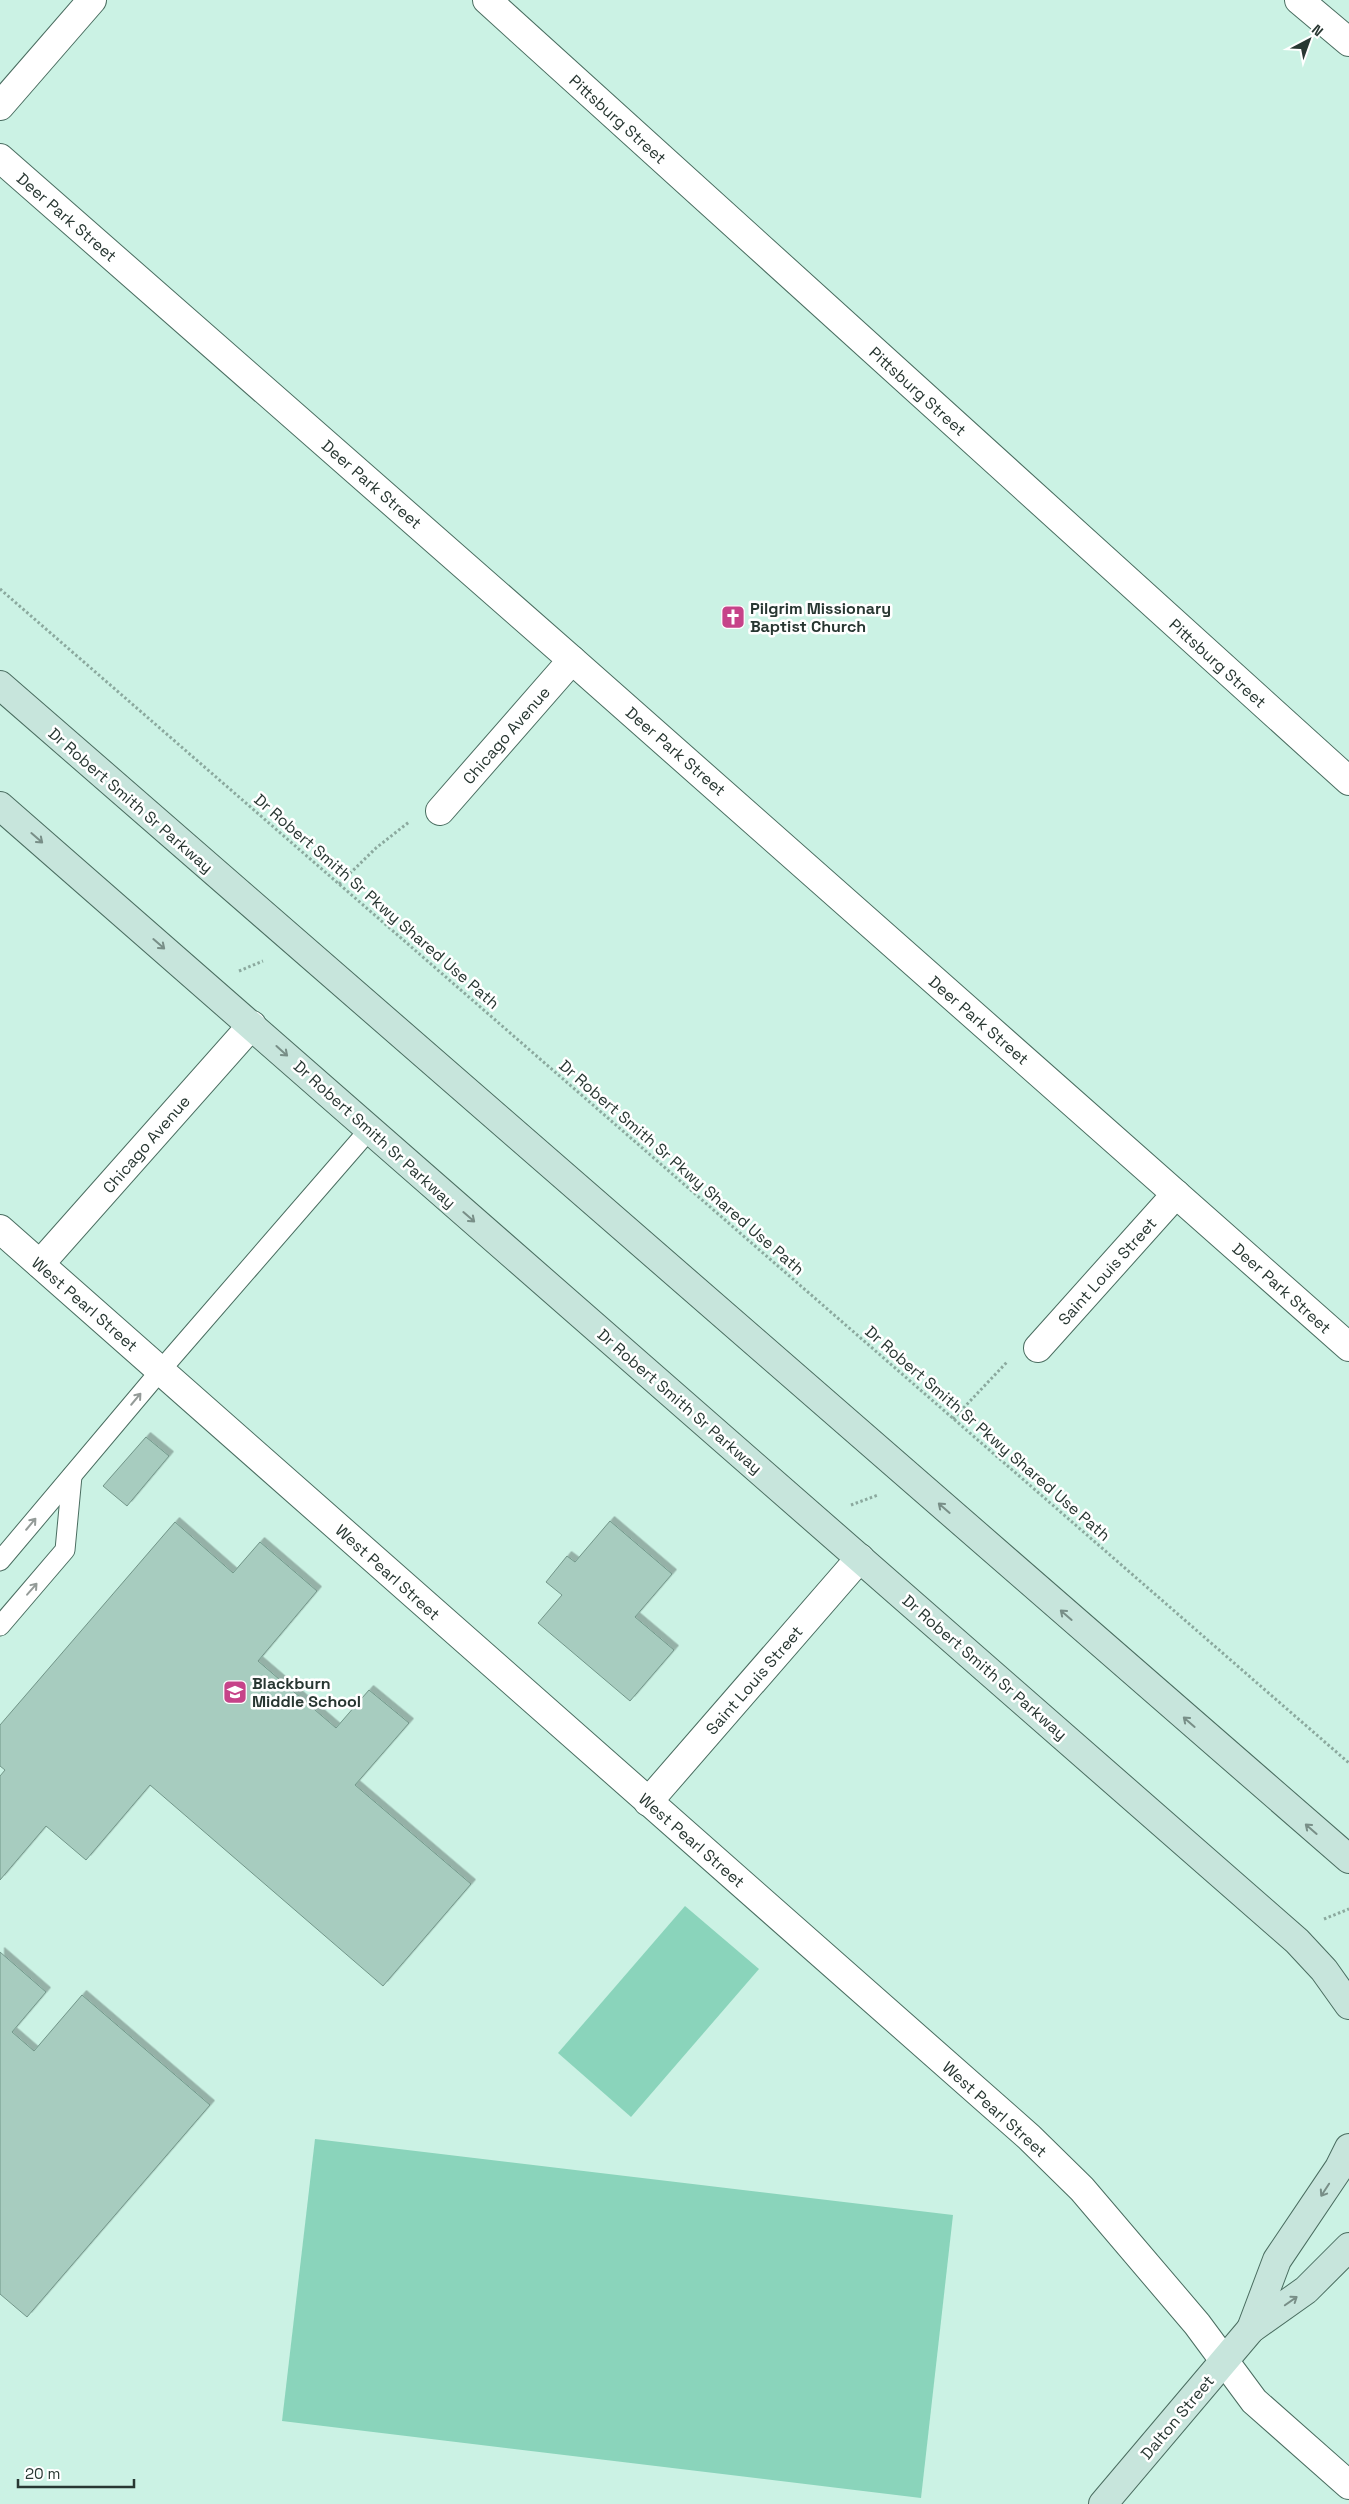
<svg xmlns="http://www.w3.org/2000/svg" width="1349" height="2504" font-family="'Space Grotesk',sans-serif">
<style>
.green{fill:#8ad4bb}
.building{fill:#a7ccbf;stroke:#73978a;filter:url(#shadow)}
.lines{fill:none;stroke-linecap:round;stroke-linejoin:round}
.lane-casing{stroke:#4a6d60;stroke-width:21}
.street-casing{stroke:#4a6d60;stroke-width:30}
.secondary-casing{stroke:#4a6d60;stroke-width:30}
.path{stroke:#8ba99e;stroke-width:3;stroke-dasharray:2.5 2.5;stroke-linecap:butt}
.lane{stroke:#fff;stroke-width:19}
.street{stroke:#fff;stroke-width:28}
.secondary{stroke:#c7e5dc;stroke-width:28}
.oneway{stroke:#788e87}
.oneway2{stroke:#949b98}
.labels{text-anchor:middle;stroke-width:5;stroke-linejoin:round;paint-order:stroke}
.street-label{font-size:16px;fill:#283732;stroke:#fff}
.poi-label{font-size:16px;font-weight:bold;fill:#283732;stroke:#fff;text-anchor:start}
</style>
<defs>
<filter id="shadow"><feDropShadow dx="4.5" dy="-4.5" stdDeviation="0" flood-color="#0004"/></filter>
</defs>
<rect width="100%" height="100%" fill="#cbf2e4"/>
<g class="green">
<path d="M685,1906L759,1969L631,2117L558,2053Z"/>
<path d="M315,2139L953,2215L921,2498L282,2421Z"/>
</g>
<g class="building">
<path d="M146,1437L169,1456L127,1506L103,1486Z"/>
<path d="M610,1521L672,1574L635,1617L674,1650L630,1701L538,1623L562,1595L546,1582L567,1556L575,1562Z"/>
<path d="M175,1522L233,1573L260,1542L317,1591L258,1661L336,1728L369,1690L409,1723L355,1785L471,1884L383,1986L150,1785L86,1860L46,1826L0,1880V1776L5,1770L0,1766V1725Z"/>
<path d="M0,1952L46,1992L12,2032L34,2051L82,1995L210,2105L27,2317L0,2294Z"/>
</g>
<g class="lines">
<g class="lane-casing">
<g id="lane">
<path d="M0,1561L160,1371L369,1130"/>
<path d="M0,1626L65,1550L72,1476"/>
</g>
</g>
<g class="street-casing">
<g id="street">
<path d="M487,0L1349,781"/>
<path d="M1299,0L1349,42"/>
<path d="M0,106L92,0"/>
<path d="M0,158L572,660L1349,1347"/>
<path d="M440,811L572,660"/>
<path d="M0,1229L1029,2137L1082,2189L1197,2324L1254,2401L1349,2485"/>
<path d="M40,1264L252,1025"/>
<path d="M1038,1348L1176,1194"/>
<path d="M648,1802L860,1558"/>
</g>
</g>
<g class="secondary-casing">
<g id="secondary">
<path d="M0,685L1349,1859"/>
<path d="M0,806L1297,1941L1324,1970L1349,2005"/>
<path d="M1251,2329L1277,2260L1339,2168L1349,2148"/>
<path d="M1103,2504L1251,2329L1306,2290L1349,2247"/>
</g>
</g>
<g class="path">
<path d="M0,589L1349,1763"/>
<path d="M339,884L376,848L409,822"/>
<path d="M239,971L263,961"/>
<path d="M953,1419L1008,1361"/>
<path d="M851,1505L878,1495"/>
<path d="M1324,1919L1349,1909"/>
</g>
<use href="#lane" class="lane"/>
<use href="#street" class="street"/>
<use href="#secondary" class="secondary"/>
</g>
<defs><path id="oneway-shaft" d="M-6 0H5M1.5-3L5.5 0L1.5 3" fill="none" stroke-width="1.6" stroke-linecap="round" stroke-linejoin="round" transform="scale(1.25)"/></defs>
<g class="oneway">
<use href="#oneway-shaft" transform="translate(37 838) rotate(41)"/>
<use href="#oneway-shaft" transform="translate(159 944) rotate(41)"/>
<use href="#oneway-shaft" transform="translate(282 1051) rotate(42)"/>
<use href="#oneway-shaft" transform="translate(469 1217) rotate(41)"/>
<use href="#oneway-shaft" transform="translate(944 1508) rotate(-139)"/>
<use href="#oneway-shaft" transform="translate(1066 1615) rotate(-139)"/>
<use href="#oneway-shaft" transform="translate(1189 1722) rotate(-139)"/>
<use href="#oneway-shaft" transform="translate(1311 1829) rotate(-139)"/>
<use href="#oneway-shaft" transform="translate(1325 2190) rotate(123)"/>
<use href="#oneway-shaft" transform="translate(1291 2301) rotate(-35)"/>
</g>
<g class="oneway2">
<use href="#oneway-shaft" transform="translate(136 1399) rotate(-50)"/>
<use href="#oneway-shaft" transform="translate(31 1524) rotate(-50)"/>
<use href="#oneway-shaft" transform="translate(32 1589) rotate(-49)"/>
</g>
<defs>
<g id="church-square" transform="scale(1.25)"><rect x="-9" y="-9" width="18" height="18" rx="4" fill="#c64389" stroke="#fff"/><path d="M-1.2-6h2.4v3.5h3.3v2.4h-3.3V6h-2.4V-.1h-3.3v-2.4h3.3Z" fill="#fff"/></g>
<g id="school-square" transform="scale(1.25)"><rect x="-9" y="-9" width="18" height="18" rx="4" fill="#c64389" stroke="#fff"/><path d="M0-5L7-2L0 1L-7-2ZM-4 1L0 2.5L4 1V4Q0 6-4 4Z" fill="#fff"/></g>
</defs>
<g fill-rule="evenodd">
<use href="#church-square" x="733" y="617"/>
<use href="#school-square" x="235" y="1692"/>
</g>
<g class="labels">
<g class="street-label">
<text transform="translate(618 119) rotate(42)" y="6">Pittsburg Street</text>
<text transform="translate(67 217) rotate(41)" y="6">Deer Park Street</text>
<text transform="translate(918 391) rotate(42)" y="6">Pittsburg Street</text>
<text transform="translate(372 484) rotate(41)" y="6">Deer Park Street</text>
<text transform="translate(1218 663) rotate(42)" y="6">Pittsburg Street</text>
<text transform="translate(506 735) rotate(-49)" y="6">Chicago Avenue</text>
<text transform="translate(676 751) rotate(41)" y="6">Deer Park Street</text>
<text transform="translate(131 800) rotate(41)" y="6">Dr Robert Smith Sr Parkway</text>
<text transform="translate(377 901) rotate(41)" y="6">Dr Robert Smith Sr Pkwy Shared Use Path</text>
<text transform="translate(979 1020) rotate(41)" y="6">Deer Park Street</text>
<text transform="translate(375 1134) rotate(42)" y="6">Dr Robert Smith Sr Parkway</text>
<text transform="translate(146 1144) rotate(-49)" y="6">Chicago Avenue</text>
<text transform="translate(682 1167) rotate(41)" y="6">Dr Robert Smith Sr Pkwy Shared Use Path</text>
<text transform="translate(1107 1271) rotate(-48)" y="6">Saint Louis Street</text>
<text transform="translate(1282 1288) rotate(42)" y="6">Deer Park Street</text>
<text transform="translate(85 1304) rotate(41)" y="6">West Pearl Street</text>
<text transform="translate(680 1401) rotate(41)" y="6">Dr Robert Smith Sr Parkway</text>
<text transform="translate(988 1433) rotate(41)" y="6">Dr Robert Smith Sr Pkwy Shared Use Path</text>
<text transform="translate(388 1572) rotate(42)" y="6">West Pearl Street</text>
<text transform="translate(985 1667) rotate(41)" y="6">Dr Robert Smith Sr Parkway</text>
<text transform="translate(754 1680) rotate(-49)" y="6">Saint Louis Street</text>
<text transform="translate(692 1840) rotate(41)" y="6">West Pearl Street</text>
<text transform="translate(995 2109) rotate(42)" y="6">West Pearl Street</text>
<text transform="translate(1177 2417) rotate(-50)" y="6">Dalton Street</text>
</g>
<g class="poi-label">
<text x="750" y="614">Pilgrim Missionary<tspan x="750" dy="18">Baptist Church</tspan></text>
<text x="252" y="1689">Blackburn<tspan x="252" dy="18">Middle School</tspan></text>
</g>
</g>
<g transform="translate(1309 40) rotate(41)" stroke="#ffffff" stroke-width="4" paint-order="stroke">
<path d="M0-4L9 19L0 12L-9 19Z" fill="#283732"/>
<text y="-8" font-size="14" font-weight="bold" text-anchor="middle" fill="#283732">N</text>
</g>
<path d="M18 2479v8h116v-8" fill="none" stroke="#283732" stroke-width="2.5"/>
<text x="25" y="2479" font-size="15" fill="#283732" stroke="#ffffff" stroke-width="4" paint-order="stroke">20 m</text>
</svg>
